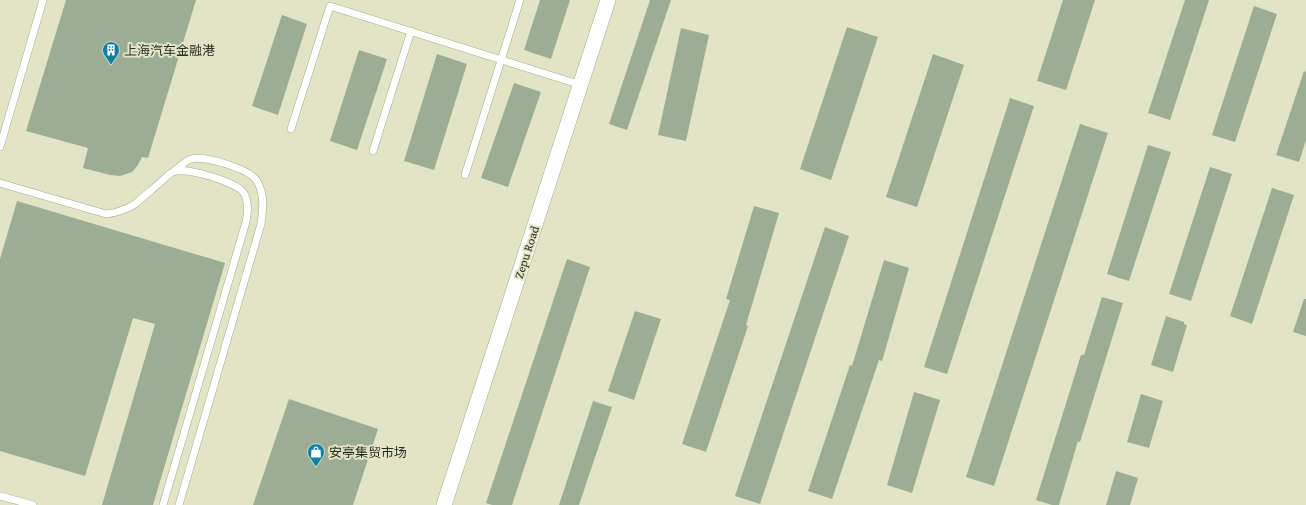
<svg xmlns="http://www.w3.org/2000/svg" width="1306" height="505" font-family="'Crimson Pro','Noto Sans SC',serif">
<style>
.building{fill:#9dad94}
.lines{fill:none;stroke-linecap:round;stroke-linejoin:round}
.lane-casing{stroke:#a9aa8e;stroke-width:8}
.street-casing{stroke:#a9aa8e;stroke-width:16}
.lane{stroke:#fff;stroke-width:7}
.street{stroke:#fff;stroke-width:15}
.labels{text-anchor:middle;stroke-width:4;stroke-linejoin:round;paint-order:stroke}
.poi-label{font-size:13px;fill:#2d2e23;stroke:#e2e4c6;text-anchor:start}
.street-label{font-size:13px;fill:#2d2e23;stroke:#e2e4c6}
</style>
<rect width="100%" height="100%" fill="#e2e4c6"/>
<g class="building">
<path d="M66,0H196L148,158L142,157L138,165L132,172L120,176L110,175L83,168L88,148L26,131Z"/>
<path d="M540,0H570L551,59L524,50Z"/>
<path d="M650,0H671L627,130L609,124Z"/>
<path d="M1063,0H1095L1066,90L1037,81Z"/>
<path d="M1185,0H1209L1170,120L1148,113Z"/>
<path d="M1254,6L1277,14L1235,142L1212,135Z"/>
<path d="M282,15L307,24L278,115L252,106Z"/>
<path d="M847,27L878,37L831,180L800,169Z"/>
<path d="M681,28L709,35L686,141L658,135Z"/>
<path d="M359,50L387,59L357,150L330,141Z"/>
<path d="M437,54L467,64L434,170L404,161Z"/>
<path d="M933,54L964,65L917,207L886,197Z"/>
<path d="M1304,71L1306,72V140L1299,162L1276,155Z"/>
<path d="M514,83L541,92L508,187L481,178Z"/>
<path d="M1010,98L1034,106L947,374L924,367Z"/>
<path d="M1080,124L1108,133L994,486L966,477Z"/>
<path d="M1148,145L1171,152L1129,281L1107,274Z"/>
<path d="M1210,167L1232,174L1191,301L1169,294Z"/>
<path d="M1272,188L1294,195L1252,324L1230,316Z"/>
<path d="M17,201L225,263L153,505H102L155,324L133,318L85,476L0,451V259Z"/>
<path d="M754,206L779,213L746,325L748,326L706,452L682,444L730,300L726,299Z"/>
<path d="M825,227L849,236L760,504L735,496Z"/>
<path d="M567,259L590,267L512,505H492L486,503Z"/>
<path d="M884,260L909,268L882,361L879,360L832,499L808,491L850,365L852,366Z"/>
<path d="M1102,297L1123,303L1080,442L1078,441L1059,505H1052L1036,500L1081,355H1084Z"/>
<path d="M1304,299H1306V336L1293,332Z"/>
<path d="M635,311L661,319L634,400L608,391Z"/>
<path d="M1166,316L1184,322V324L1187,325L1173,372L1151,365Z"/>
<path d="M914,392L940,400L912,493L887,485Z"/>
<path d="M1141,394L1163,401L1149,448L1127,442Z"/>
<path d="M289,399L378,429L353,505H253Z"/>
<path d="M593,401L612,407L579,505H559Z"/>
<path d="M1116,471L1138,478L1130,505H1106Z"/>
</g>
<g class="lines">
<g class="lane-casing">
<g id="lane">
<path d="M291,129L330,6L581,85"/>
<path d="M0,147L43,0"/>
<path d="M373,151L411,31"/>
<path d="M175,170C180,167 185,161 191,159C204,155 250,169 257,181C265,195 263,209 261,224L179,505"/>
<path d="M465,175L520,0"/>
<path d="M0,183L106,214C117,213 125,210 135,204C144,196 154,188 163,180C166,177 170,173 173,172C184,166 236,182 243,192C249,200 248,212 246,222L163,505"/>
<path d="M0,496L33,505"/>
</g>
</g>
<g class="street-casing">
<path id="street" d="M444,505L608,0"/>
</g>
<use href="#lane" class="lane"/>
<use href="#street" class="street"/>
</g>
<defs>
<g id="building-pin" transform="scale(0.9)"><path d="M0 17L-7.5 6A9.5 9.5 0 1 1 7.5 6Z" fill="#0c7fa6" stroke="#e2e4c6"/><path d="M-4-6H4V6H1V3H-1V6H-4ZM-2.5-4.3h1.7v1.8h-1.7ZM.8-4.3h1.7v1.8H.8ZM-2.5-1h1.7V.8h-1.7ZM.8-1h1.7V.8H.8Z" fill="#fff"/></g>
<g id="shop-pin" transform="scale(0.9)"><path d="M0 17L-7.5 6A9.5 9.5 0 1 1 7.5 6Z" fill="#0c7fa6" stroke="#e2e4c6"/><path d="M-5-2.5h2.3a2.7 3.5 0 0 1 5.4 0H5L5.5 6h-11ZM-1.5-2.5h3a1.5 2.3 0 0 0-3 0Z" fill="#fff"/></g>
</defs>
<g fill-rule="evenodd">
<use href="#building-pin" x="111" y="50"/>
<use href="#shop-pin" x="316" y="452"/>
</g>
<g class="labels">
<g class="poi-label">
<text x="124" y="55">上海汽车金融港</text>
<text x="329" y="457">安亭集贸市场</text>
</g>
<g class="street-label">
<text transform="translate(526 252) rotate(-72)" y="5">Zepu Road</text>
</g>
</g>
</svg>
